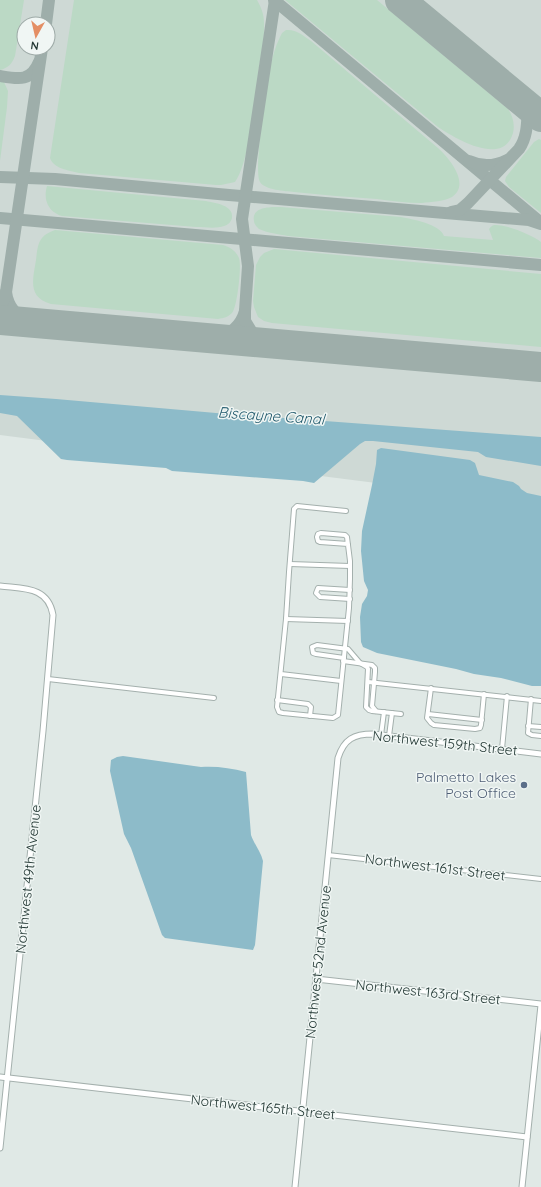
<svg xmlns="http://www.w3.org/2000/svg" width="541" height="1187" font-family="Quicksand,sans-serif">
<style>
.built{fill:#ced9d5;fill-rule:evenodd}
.green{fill:#bbd9c5}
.water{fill:#8dbbc9}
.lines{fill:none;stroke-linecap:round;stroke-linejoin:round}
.taxiway{stroke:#9eaeaa;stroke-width:12}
.runway{stroke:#9eaeaa;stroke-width:30}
.minor-casing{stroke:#a4b0ad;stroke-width:6}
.tertiary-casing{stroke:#a4b0ad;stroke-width:7}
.minor{stroke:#fff;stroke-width:4}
.tertiary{stroke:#fff;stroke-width:5}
.service-dot{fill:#5c6f8a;stroke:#f0f6f4;stroke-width:1.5}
.labels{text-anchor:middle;stroke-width:3;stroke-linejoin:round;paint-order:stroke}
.street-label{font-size:14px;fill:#233834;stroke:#f0f6f4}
.service-label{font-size:14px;fill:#4e5e75;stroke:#f0f6f4;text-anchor:end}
.water-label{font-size:15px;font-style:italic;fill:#235b6d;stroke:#f0f6f4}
</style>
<rect width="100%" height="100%" fill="#e0e9e6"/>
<path class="built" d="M0,0H541V504L0,435ZM24,24H48V48H24Z"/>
<g class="green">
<path d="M0,0H24L15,56C12,64 8,68 0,70Z"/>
<path d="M74,0H257C261,7 264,14 264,23C265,40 260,58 258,75C255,100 249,163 235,182L221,185H216L79,173C68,170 54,169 50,158Z"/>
<path d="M285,0H377L508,109C513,116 515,125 513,133C503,167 456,139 438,127Z"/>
<path d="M286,30C296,29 304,36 311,41L438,148C449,158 471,184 452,197C446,201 430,202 422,203C407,203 392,201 377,199C349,197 322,195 294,192C285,191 265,190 260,182C253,171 267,86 270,69C272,58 275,47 280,37L282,33Z"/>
<path d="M0,82H4L8,91L7,107L0,161Z"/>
<path d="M539,139L541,140V213L509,187L505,181L506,177L534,142Z"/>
<path d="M47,186L206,201C215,203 234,205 232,218C231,222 228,225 224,226C216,229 205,227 196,227L62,216C48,212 43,199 47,186Z"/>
<path d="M281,207L401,217C412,219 440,224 444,236L493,240L489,229C491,227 491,226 494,225C506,224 532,235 541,242V258L288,236C279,234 267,233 259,229C257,227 254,224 254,221C251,206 272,207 281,207Z"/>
<path d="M55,230L223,245C230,247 236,251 239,258C242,265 237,308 232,313C228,317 224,318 218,319L51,304C27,297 33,279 36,260C37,253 37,244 42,238C45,234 50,232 55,230Z"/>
<path d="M274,249L541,274V347L272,323L264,321L258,317L254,307L253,301L256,265L260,257L264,253Z"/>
</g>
<g class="water">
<path d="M0,395L56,399L216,413L541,437V466L486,457L478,452L373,441H365L360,444L314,483L303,481L172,471L166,468L67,460L61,459L17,416L0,413Z"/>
<path d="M381,448L470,460L475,463L479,475L513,482L519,486L521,489L527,493L541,496V686H532L501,678L474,674L456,669L377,653L363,647L361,642L360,617L362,604L367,596L368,590L364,581L361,551L362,531L372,485L376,464L377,450Z"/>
<path d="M123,756L201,767C216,766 231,768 246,772L251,835C254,844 261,852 263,861L256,935L255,945L253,950L165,938L162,935L131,848L124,834L110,771L111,760L117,757Z"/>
</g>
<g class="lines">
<g class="taxiway">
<path d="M274,0L540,222"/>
<path d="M46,24L49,0"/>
<path d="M0,76C18,79 31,82 39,62"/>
<path d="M469,161C482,167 495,166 507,160"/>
<path d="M0,177L55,179L229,195L529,220L541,224"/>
<path d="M451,212L460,210L468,203L519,149C528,136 527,121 528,106"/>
<path d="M0,218L541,265"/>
<path d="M6,292C8,307 16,315 28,322"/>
<path d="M0,306L3,301L6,292L42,48"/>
<path d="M217,339C231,333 241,326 245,311"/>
<path d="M266,343L253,334L245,321V311L248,266L242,219L275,0"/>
</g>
<g class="runway">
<path d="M400,0L541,117"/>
<path d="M0,320L541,367"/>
</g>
<g class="minor-casing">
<g id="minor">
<path d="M346,511L297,506L294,509L289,572L286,619L277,707L279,712L283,713L333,718L338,715L349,608L350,579V561L347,537L345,535L321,533L318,534L317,537L318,541L320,542L348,544"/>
<path d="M290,564L350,566"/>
<path d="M350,599L320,597L316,593L318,588L350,590"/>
<path d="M286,619L348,621"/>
<path d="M344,658L316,654L313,653L312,647L317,645L348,649L360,663L367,667L368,669L366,707L369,710L372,711L401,714"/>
<path d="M343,661L372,665L375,668V672L372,706L376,711"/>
<path d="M281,674L341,681"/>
<path d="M48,679L214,698"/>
<path d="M368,682L541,701"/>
<path d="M431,688L427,718L431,723L434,725L475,729L480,728L481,725L484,694"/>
<path d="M531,699L528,733L532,735L541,736"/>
<path d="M277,700L308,704L311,707L310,716"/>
<path d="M428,714L482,720"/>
<path d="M528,726L541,727"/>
<path d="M381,735L384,712"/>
<path d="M389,736L392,713"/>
<path d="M502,749L507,696"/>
<path d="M328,855L541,879"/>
</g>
</g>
<g class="tertiary-casing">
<g id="tertiary">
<path d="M0,586C23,589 48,586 53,615L43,731L0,1148"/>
<path d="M316,979L541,1004"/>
<path d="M0,1077L527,1137"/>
<path d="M295,1187L338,758C344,739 354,734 373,734L541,754"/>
<path d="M522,1187L541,1005"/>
</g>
</g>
<use href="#minor" class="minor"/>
<use href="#tertiary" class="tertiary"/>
</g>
<circle class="service-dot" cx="524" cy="785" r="4"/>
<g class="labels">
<g class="street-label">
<text transform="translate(445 743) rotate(6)" y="5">Northwest 159th Street</text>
<text transform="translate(435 867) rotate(7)" y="5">Northwest 161st Street</text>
<text transform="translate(28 879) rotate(-84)" y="5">Northwest 49th Avenue</text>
<text transform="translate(318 962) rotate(-84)" y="5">Northwest 52nd Avenue</text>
<text transform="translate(428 992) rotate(6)" y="5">Northwest 163rd Street</text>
<text transform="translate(263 1107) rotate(6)" y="5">Northwest 165th Street</text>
</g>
<g class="service-label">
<text x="516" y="782">Palmetto Lakes<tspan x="516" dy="16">Post Office</tspan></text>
</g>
<g class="water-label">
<text transform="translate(271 416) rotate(4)" y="5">Biscayne Canal</text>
</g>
</g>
<g transform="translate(36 36) rotate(188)"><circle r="19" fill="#f0f6f4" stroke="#9eaaa7"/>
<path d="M0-3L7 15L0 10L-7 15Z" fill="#e48e64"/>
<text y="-6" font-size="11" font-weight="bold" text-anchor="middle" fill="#233834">N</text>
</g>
</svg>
